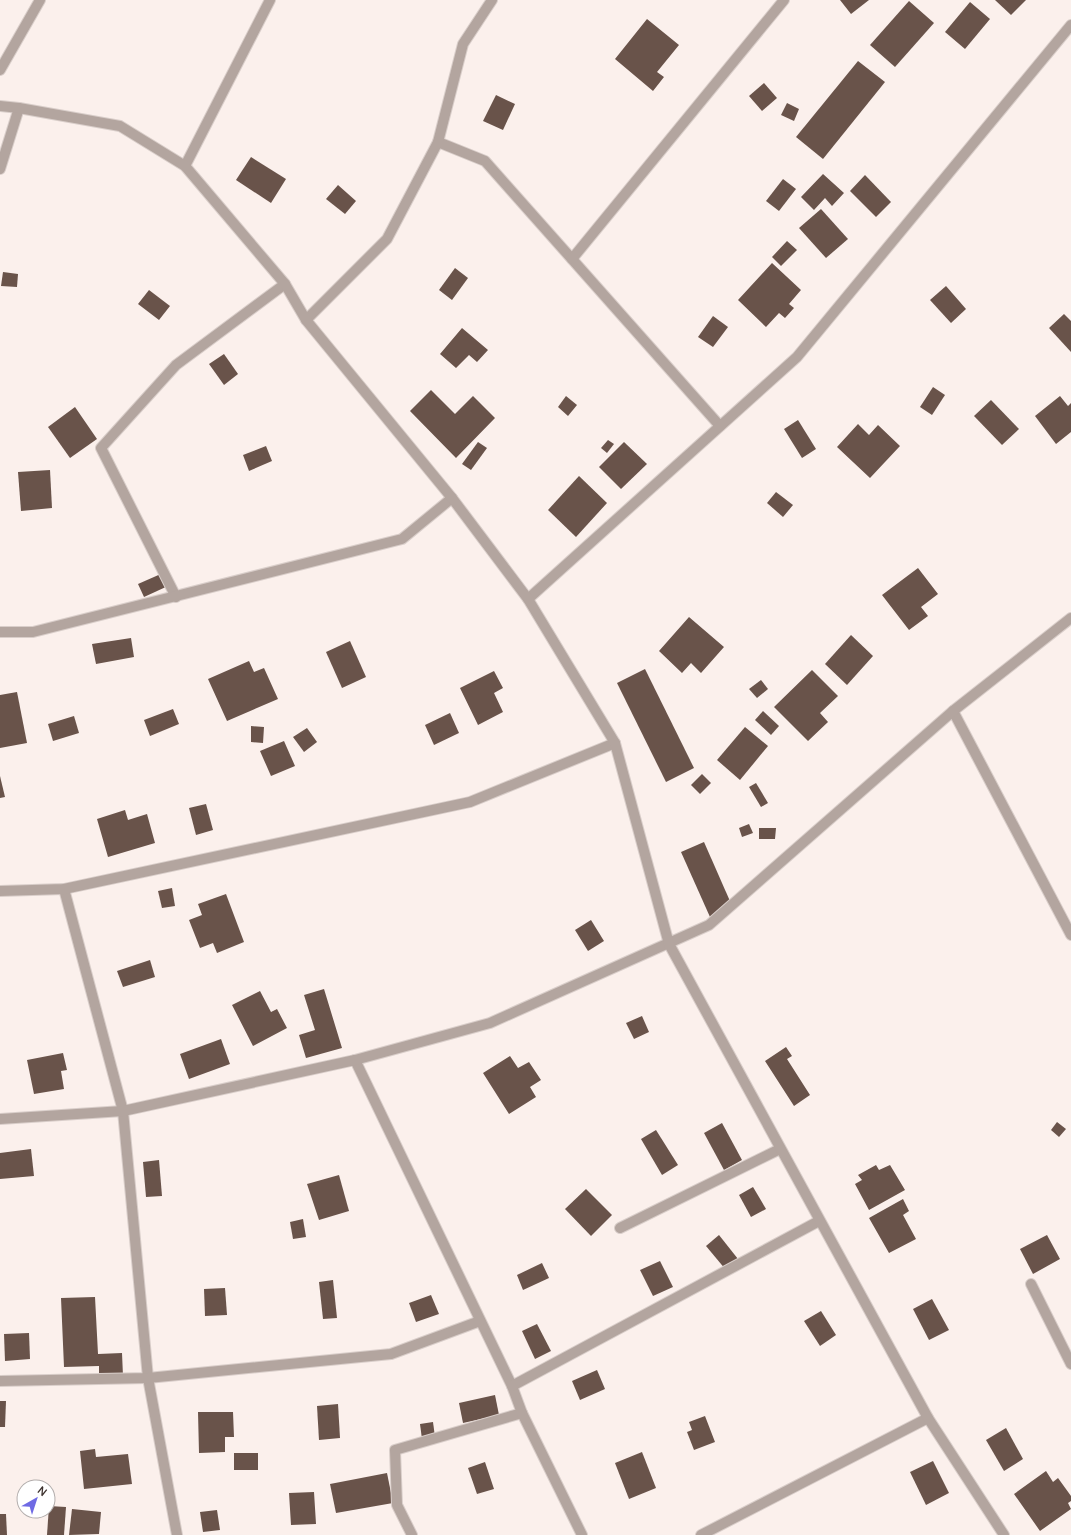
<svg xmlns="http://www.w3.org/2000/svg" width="1071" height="1535" font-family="Manrope,sans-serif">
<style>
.building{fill:#69534a}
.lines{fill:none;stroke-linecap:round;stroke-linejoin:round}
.service-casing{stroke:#d9ceca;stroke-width:12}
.minor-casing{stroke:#d9ceca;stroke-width:12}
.tertiary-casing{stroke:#d9ceca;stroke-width:12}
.service{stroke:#b3a59f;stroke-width:10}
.minor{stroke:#b3a59f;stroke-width:10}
.tertiary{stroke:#b3a59f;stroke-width:10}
</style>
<rect width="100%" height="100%" fill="#fbf0ec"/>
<g class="building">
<path d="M840,0H869L851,14Z"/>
<path d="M995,0H1026L1011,15Z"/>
<path d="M909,1L934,23L895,67L870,45Z"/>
<path d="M970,2L990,19L965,49L945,32Z"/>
<path d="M647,19L679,45L657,72L664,77L653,91L615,59Z"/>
<path d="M858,61L885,82L823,159L796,137Z"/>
<path d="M764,83L777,98L762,111L749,96Z"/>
<path d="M496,95L515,104L503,130L483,121Z"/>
<path d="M787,103L799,109L794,121L781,115Z"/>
<path d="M251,157L286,179L271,203L236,180Z"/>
<path d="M823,174L844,193L832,206L825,198L814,210L801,197Z"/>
<path d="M865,175L891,202L876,217L850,191Z"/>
<path d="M783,179L796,189L779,211L766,201Z"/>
<path d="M338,185L356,201L345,214L326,199Z"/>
<path d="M821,209L848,239L826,258L799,228Z"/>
<path d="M787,241L797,250L781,266L772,257Z"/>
<path d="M772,263L801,290L789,304L794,308L785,318L779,313L766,327L738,300Z"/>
<path d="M455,268L468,278L452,300L439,290Z"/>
<path d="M3,272L18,274L17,287L1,286Z"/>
<path d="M946,286L966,309L951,323L930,300Z"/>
<path d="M149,290L170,306L159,320L138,304Z"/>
<path d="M1064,314L1071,321V352L1049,328Z"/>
<path d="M713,316L728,327L713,347L698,337Z"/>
<path d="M462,328L488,350L477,362L469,355L456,368L440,354Z"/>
<path d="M224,354L238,374L224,385L209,364Z"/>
<path d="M933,387L945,395L932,415L920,407Z"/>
<path d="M431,390L455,414L473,396L495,418L456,458L410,411Z"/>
<path d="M566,396L577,405L568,416L558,407Z"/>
<path d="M1060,396L1068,406L1071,403V432L1056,444L1035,416Z"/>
<path d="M991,400L1019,429L1002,445L974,416Z"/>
<path d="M75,407L97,439L70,458L48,427Z"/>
<path d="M798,420L816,449L802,458L784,429Z"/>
<path d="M858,424L869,435L878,425L900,446L870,478L837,447Z"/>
<path d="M608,440L614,444L607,453L601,448Z"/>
<path d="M478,442L487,448L471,470L462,464Z"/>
<path d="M624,442L647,464L621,489L599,467Z"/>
<path d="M266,446L272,461L249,471L243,455Z"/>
<path d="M50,470L52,508L21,511L18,472Z"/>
<path d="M579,476L607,503L576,537L548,510Z"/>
<path d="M776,492L793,505L783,517L767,503Z"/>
<path d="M918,568L938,594L921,607L928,616L909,630L882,595Z"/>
<path d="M163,573L168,586L144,597L138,584Z"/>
<path d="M689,617L724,647L701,673L691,663L682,673L659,651Z"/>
<path d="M851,635L873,656L847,685L825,664Z"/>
<path d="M131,638L134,657L96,664L92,644Z"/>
<path d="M350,641L366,677L342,688L326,652Z"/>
<path d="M249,661L254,672L264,668L278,699L227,721L208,679Z"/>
<path d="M645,669L694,768L666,782L617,683Z"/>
<path d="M812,670L838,696L820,713L828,722L808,741L774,707Z"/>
<path d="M494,671L503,688L494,693L503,712L478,725L460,688Z"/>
<path d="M761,680L768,689L757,698L749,689Z"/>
<path d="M17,692L27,743L0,748V695Z"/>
<path d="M173,709L179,724L150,736L144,720Z"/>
<path d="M763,711L779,726L771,735L755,720Z"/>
<path d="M450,713L459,733L434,745L425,725Z"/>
<path d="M74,716L79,733L53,741L48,724Z"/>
<path d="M251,726L264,727L263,743L251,742Z"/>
<path d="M745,727L768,746L740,780L717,760Z"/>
<path d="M307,728L317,742L304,752L293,737Z"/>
<path d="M284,741L295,766L271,776L260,751Z"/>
<path d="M702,774L711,783L700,794L691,785Z"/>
<path d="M0,776L5,797L0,798Z"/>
<path d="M756,783L768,803L761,807L749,787Z"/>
<path d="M206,804L213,830L196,835L189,808Z"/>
<path d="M125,810L128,820L147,814L155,843L108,857L97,819Z"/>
<path d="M749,824L753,833L742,837L739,828Z"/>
<path d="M759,828H776L775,839H759Z"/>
<path d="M704,842L733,908L710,917L681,852Z"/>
<path d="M172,888L175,906L162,908L158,891Z"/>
<path d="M226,894L244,942L217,953L213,943L200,948L189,920L202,915L198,904Z"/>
<path d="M591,920L604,941L588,951L575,930Z"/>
<path d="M150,960L155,977L123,987L117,971Z"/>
<path d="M324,989L342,1048L306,1058L299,1035L315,1030L304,995Z"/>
<path d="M260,991L271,1012L277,1009L287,1028L253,1046L232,1005Z"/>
<path d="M642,1016L649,1032L634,1039L626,1023Z"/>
<path d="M221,1039L230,1064L189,1079L180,1054Z"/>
<path d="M786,1047L792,1056L787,1059L810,1095L794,1106L765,1061Z"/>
<path d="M63,1053L67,1070L61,1071L64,1089L34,1094L27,1060Z"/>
<path d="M510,1056L518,1068L529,1062L541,1080L530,1087L536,1097L509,1114L483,1073Z"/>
<path d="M1057,1122L1066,1129L1059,1137L1051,1130Z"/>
<path d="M722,1123L742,1160L724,1170L704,1133Z"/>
<path d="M656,1130L678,1165L662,1175L641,1139Z"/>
<path d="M31,1149L34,1176L0,1179V1153Z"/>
<path d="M159,1160L162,1196L146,1197L143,1162Z"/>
<path d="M876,1165L879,1170L890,1165L905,1190L869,1210L855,1184L862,1180L858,1175Z"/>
<path d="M339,1175L349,1211L319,1220L307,1184Z"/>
<path d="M753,1187L766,1209L751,1217L739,1195Z"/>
<path d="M586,1189L612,1215L591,1236L565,1209Z"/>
<path d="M903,1199L909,1211L903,1215L916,1239L889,1253L869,1218Z"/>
<path d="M303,1219L306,1237L293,1239L290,1222Z"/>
<path d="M719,1235L738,1259L726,1270L706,1246Z"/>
<path d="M1047,1235L1060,1259L1033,1274L1020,1249Z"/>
<path d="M660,1261L673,1287L653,1296L640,1270Z"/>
<path d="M542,1263L549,1278L523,1290L517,1275Z"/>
<path d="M333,1280L337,1318L323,1319L319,1282Z"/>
<path d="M225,1288L227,1315L205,1316L204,1289Z"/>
<path d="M431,1295L439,1314L416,1322L409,1303Z"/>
<path d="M95,1297L98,1354L122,1353L123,1376L99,1377V1366L64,1367L61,1298Z"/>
<path d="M932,1299L949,1330L929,1340L913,1309Z"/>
<path d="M821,1311L836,1335L820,1346L804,1321Z"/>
<path d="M537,1324L551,1351L535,1359L522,1331Z"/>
<path d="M29,1333L30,1359L5,1361L4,1334Z"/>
<path d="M597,1370L605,1389L580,1400L572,1381Z"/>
<path d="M495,1395L499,1415L463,1423L459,1403Z"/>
<path d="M0,1401H6L5,1427H0Z"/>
<path d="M338,1404L340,1438L319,1440L317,1406Z"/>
<path d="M198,1412H233L234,1437H225V1452L199,1453Z"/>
<path d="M705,1416L715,1442L694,1450L687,1432L692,1430L689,1422Z"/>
<path d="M433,1422L435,1437L422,1439L420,1424Z"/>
<path d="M1006,1428L1023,1459L1004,1471L986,1440Z"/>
<path d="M95,1449L96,1457L128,1454L132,1484L84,1489L80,1451Z"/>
<path d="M642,1452L656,1488L629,1499L615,1463Z"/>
<rect x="234" y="1453" width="24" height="17"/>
<path d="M933,1461L949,1493L926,1505L910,1472Z"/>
<path d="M485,1462L494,1489L477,1494L468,1468Z"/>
<path d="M1046,1471L1053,1482L1058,1478L1071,1496V1501L1068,1503L1071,1509L1040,1531L1014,1494Z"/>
<path d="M387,1473L393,1503L336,1513L330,1484Z"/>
<path d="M314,1492L316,1524L291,1525L289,1493Z"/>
<path d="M49,1506L66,1507L64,1535H47Z"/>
<path d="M72,1509L101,1512L99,1534L69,1535Z"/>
<path d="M217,1510L220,1530L203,1532L200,1512Z"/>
<path d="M0,1514H6L7,1535H0Z"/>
</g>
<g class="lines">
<g class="service-casing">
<g id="service">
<path d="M176,597L101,448L176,365L285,284"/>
<path d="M620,1228L780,1149"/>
<path d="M1031,1284L1071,1364"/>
<path d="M412,1535L397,1505L395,1450L522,1413"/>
</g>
</g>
<g class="minor-casing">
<g id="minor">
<path d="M0,70L40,0"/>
<path d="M438,142L485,161L720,426"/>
<path d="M185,166L270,0"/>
<path d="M0,169L19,108"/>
<path d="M572,259L784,0"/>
<path d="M306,320L387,239L438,142L463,44L492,0"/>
<path d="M528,599L797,357L1071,25"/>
<path d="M0,632H33L402,539L452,498"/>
<path d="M953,711L1071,935"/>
<path d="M64,889L123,1111L148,1378L177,1535"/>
<path d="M0,891L64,889L470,802L615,743"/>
<path d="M355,1060L512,1386L522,1413L582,1535"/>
<path d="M0,1119L123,1111L355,1060L490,1023L709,925L953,711L1071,618"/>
<path d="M0,1381L148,1378L391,1354L480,1321"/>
<path d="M512,1386L819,1221"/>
<path d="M701,1535L928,1418"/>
</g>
</g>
<g class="tertiary-casing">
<path id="tertiary" d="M0,106L19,108L120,126L185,166L285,284L306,320L452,498L528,599L615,743L669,944L928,1418L1004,1535"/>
</g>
<use href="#service" class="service"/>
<use href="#minor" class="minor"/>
<use href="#tertiary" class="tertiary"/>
</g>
<g transform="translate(36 1499) rotate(39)"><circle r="19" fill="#ffffff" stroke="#b2adac"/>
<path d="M0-3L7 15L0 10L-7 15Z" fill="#6f6ae4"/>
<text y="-6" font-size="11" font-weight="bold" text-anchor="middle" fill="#3e332f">N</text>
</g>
</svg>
